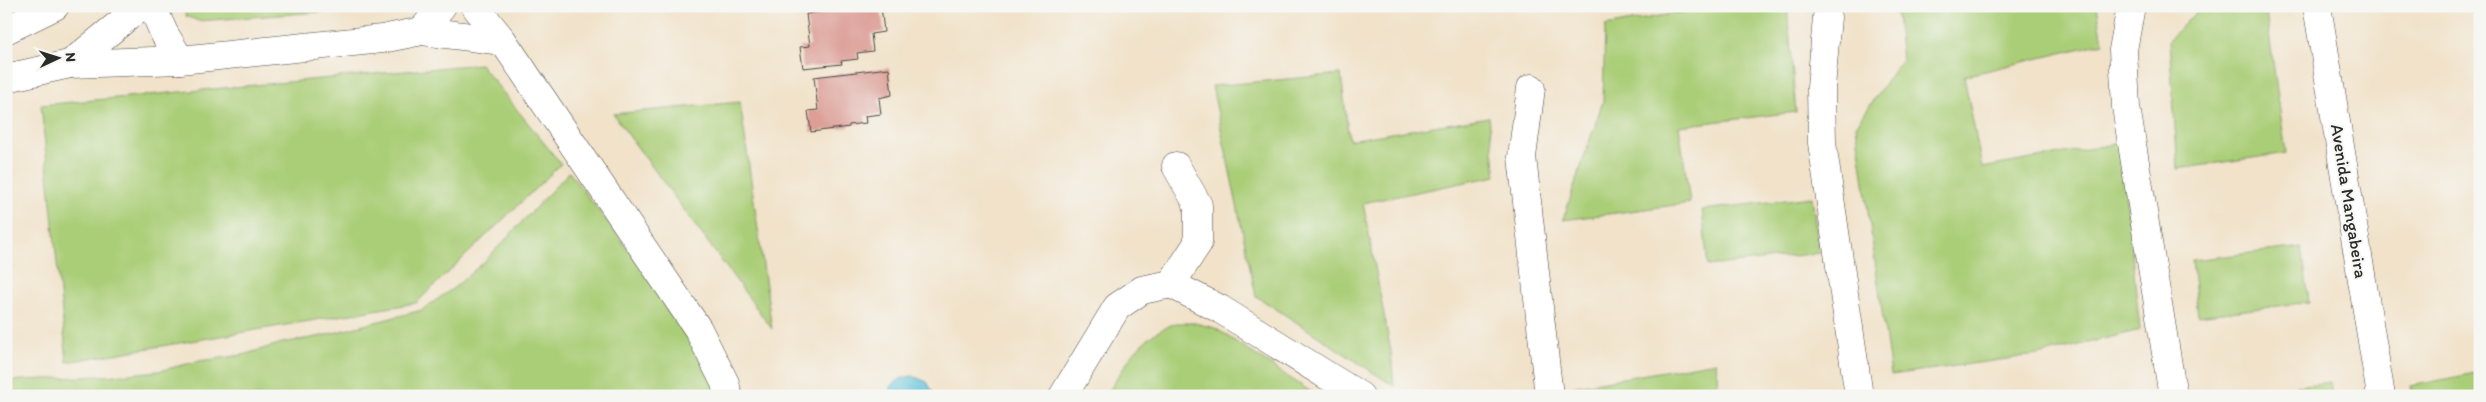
<svg xmlns="http://www.w3.org/2000/svg" width="2486" height="402" font-family="Itim,sans-serif">
<style>
.green{fill:#aace77;stroke:#6a7c51}
.water{fill:#5ac0d8;stroke:#427682}
.building{fill:#dc9e96}
.lines{fill:none;stroke-linecap:round;stroke-linejoin:round}
.minor-casing{stroke:#494643;stroke-width:29}
.minor{stroke:#fff;stroke-width:28}
.labels{text-anchor:middle;stroke-width:4;stroke-linejoin:round;paint-order:stroke}
.street-label{font-size:18px;fill:#2b2b2b;stroke:#f6f6f2}
</style>
<rect width="100%" height="100%" fill="#f6f6f2"/>
<filter id="ink" filterUnits="userSpaceOnUse"><feTurbulence type="fractalNoise" baseFrequency=".02" numOctaves="2"/><feDisplacementMap in="SourceGraphic" scale="10" xChannelSelector="R" yChannelSelector="G"/><feConvolveMatrix kernelMatrix="1 2 1 2 8 2 1 2 1" color-interpolation-filters="sRGB"/></filter>
<filter id="wash" filterUnits="userSpaceOnUse"><feTurbulence type="fractalNoise" baseFrequency=".0096" numOctaves="4" result="noise"/><feDisplacementMap in="SourceGraphic" scale="20" xChannelSelector="R" yChannelSelector="G"/><feGaussianBlur stdDeviation="1.12" result="paint"/><feColorMatrix in="noise" values="0 0 0 0 0 0 0 0 0 0 0 0 0 0 0 0 0 1.4 0 .05"/><feComposite in="paint" operator="in"/></filter>
<g filter="url(#wash)">
<rect width="100%" height="100%" fill="#f1e2c9"/>
<g class="green">
<path d="M182,6H401L198,21L186,16Z"/>
<path d="M1715,6H1787L1796,112L1679,126L1690,203L1563,220L1603,101L1605,26Z"/>
<path d="M1896,6H2097L2103,43L1964,76L1982,168L2120,143L2140,330L2043,354L1891,375L1856,126L1902,59Z"/>
<path d="M2202,6H2265L2286,153L2178,169L2169,40Z"/>
<path d="M480,64L561,164L416,303L67,362L41,105Z"/>
<path d="M1341,74L1349,140L1489,117L1496,176L1363,203L1391,352L1394,386L1256,296L1212,86Z"/>
<path d="M740,102L772,329L613,114Z"/>
<path d="M569,172L691,331L720,396H6V381L118,375L159,371L199,361L243,355L282,343L322,336L422,310L455,287L485,261Z"/>
<path d="M1812,197L1819,253L1708,266L1702,210Z"/>
<path d="M2302,247L2309,302L2198,316L2192,260Z"/>
<path d="M1176,323H1195L1215,328L1317,396H1106C1128,362 1136,338 1176,323Z"/>
<path d="M1716,362L1719,396H1572L1571,387Z"/>
<path d="M2480,372V396H2413L2411,386Z"/>
<path d="M2330,382L2332,396H2219Z"/>
</g>
<path class="water" d="M913,376L927,382L935,396H887C891,383 899,377 913,376Z"/>
<g id="blocks">
<g class="building">
<path d="M863,6H881L884,32L871,34L873,51L857,53L858,59L841,61L842,64L803,68L800,47L810,46L806,14Z"/>
<path d="M889,68L892,95L879,98L881,114L865,116L866,123L849,125V127L811,132L808,111L818,110L814,77Z"/>
</g>
</g>
</g>
<g filter="url(#ink)">
<use href="#blocks" fill-opacity="0" stroke="#494643" stroke-width="1"/>
<g class="lines">
<g class="minor-casing">
<g id="minor">
<path d="M152,6L164,33L180,60"/>
<path d="M475,6L503,41L698,329L725,383L728,396"/>
<path d="M2131,6L2123,50L2126,107L2173,396"/>
<path d="M2317,6L2381,396"/>
<path d="M1827,17L1821,88L1822,143L1859,396"/>
<path d="M6,30L55,6"/>
<path d="M422,31L442,6"/>
<path d="M70,64L180,60L382,39L422,31L503,41"/>
<path d="M6,78L70,64L141,6"/>
<path d="M1531,88L1522,157L1549,396"/>
<path d="M1171,284L1198,243V205L1176,166"/>
<path d="M1063,396L1117,307L1142,290L1171,284L1220,309L1360,396"/>
</g>
</g>
<use href="#minor" class="minor"/>
</g>
</g>
<g class="labels">
<g class="street-label">
<text transform="translate(2349 201) rotate(81)" y="6">Avenida Mangabeira</text>
</g>
</g>
<rect width="2486" height="402" fill="none" stroke="#f6f6f2" stroke-width="25"/>
<g transform="translate(58 58) rotate(86)" stroke="#f6f6f2" stroke-width="4" paint-order="stroke">
<path d="M0-4L9 19L0 12L-9 19Z" fill="#2b2b2b"/>
<text y="-8" font-size="14" font-weight="bold" text-anchor="middle" fill="#2b2b2b">N</text>
</g>
</svg>
